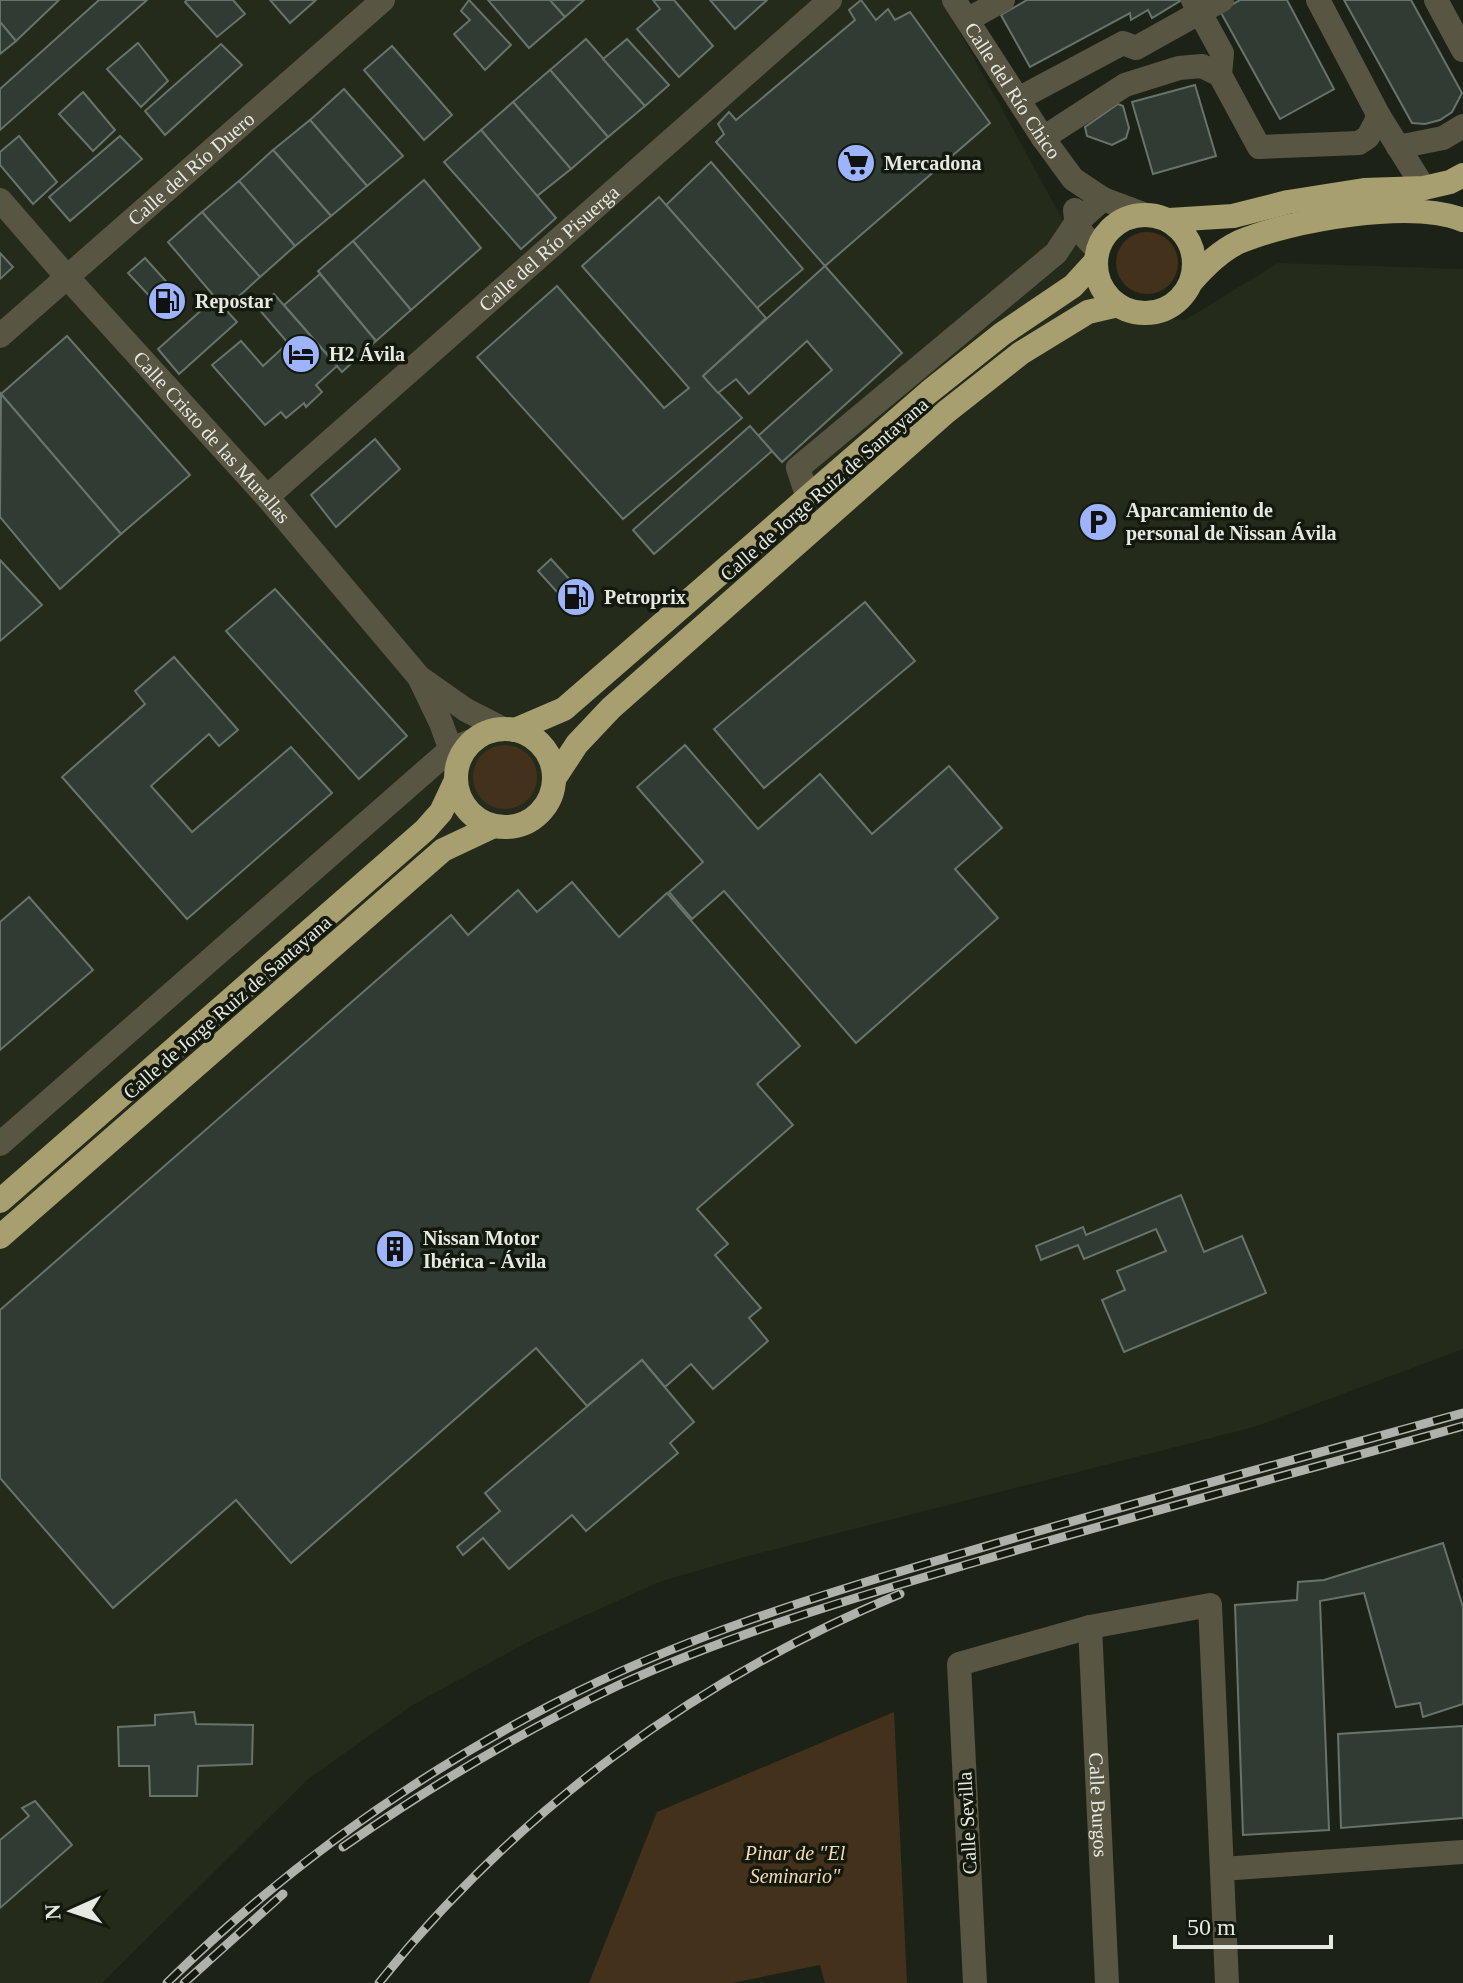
<svg xmlns="http://www.w3.org/2000/svg" width="1463" height="1983" font-family="Georgia,serif">
<style>
.built{fill:#242b1a}
.green{fill:#43311c}
.building{fill:#2f3b33;stroke:#67746b;stroke-width:2}
.lines{fill:none;stroke-linecap:round;stroke-linejoin:round}
.minor{stroke:#595543;stroke-width:24}
.highway{stroke:#a79f70;stroke-width:24}
.rail-casing{stroke:#afb2aa;stroke-width:9}
.rail{stroke:#14190e;stroke-width:6;stroke-dasharray:18;stroke-linecap:butt}
.labels{text-anchor:middle;stroke-width:7;stroke-linejoin:round;paint-order:stroke}
.street-label{font-size:20px;fill:#e6e9e2;stroke:#14190e}
.poi-label{font-size:20px;font-weight:bold;fill:#e6e9e2;stroke:#14190e;text-anchor:start}
.park-label{font-size:20px;font-style:italic;fill:#f8dab7;stroke:#14190e}
</style>
<rect width="100%" height="100%" fill="#1d2217"/>
<path class="built" d="M0,0H942L1070,233L1127,318L1185,320L1278,263L1463,269V1349L1254,1427L748,1556L659,1582L533,1639L411,1706L307,1780L102,1983H0Z"/>
<g class="green">
<circle cx="1147" cy="263" r="31"/>
<circle cx="505" cy="777" r="32"/>
<path d="M894,1712L907,1983H825L820,1965L732,1983H589L657,1812Z"/>
</g>
<g class="building">
<path d="M0,0H59L16,41L0,22Z"/>
<path d="M99,0H147L0,130V89Z"/>
<path d="M187,0H233L245,14L217,37L185,2Z"/>
<path d="M270,0H316L290,23Z"/>
<path d="M469,0L511,45L485,70L454,34L470,20L461,11Z"/>
<path d="M488,0H550L565,17L529,48Z"/>
<path d="M550,0H584L565,17Z"/>
<path d="M653,0H674L713,46L679,77L637,29L660,9Z"/>
<path d="M710,0H767L735,29Z"/>
<path d="M861,0L876,20L888,9L895,20L910,12L990,123L825,266L716,142L724,134L718,124L729,112L736,120L855,20L849,10Z"/>
<path d="M1027,0H1179L1180,1L1152,18L1148,10L1131,20L1130,13L1030,67L1001,15Z"/>
<path d="M1240,0H1287L1334,89L1280,119L1220,11Z"/>
<path d="M1344,0H1411L1462,93L1452,112L1440,120L1425,124L1412,123Z"/>
<path d="M0,22L16,41L0,54Z"/>
<path d="M586,39L645,106L608,137L550,70Z"/>
<path d="M627,39L669,85L645,106L603,59Z"/>
<path d="M138,43L168,81L141,107L107,69Z"/>
<path d="M221,44L242,65L165,135L145,111Z"/>
<path d="M392,46L452,115L424,140L364,70Z"/>
<path d="M550,70L608,137L571,169L513,102Z"/>
<path d="M1195,85L1216,156L1153,174L1132,102Z"/>
<path d="M344,89L403,156L367,186L310,120Z"/>
<path d="M83,92L115,130L93,151L59,114Z"/>
<path d="M513,102L571,169L537,196L481,130Z"/>
<path d="M1118,104L1123,106L1129,128L1126,138L1112,145L1087,136L1085,127Z"/>
<path d="M310,120L367,186L331,216L273,150Z"/>
<path d="M481,130L556,218L521,249L444,162Z"/>
<path d="M19,136L57,182L33,204L0,165V152Z"/>
<path d="M120,136L142,159L70,221L49,197Z"/>
<path d="M273,150L331,216L295,246L239,181Z"/>
<path d="M711,162L803,269L757,308L666,205Z"/>
<path d="M424,180L481,248L411,310L353,241Z"/>
<path d="M239,181L295,246L260,277L202,212Z"/>
<path d="M659,197L766,318L703,376L742,418L623,519L477,357L557,286L664,408L689,388L582,266Z"/>
<path d="M202,212L260,277L225,309L168,242Z"/>
<path d="M353,241L411,310L376,341L318,271Z"/>
<path d="M0,253L13,267L0,279Z"/>
<path d="M145,258L172,288L156,303L128,273Z"/>
<path d="M825,266L902,353L782,462L758,436L832,370L807,341L749,394L736,379L718,393L703,376Z"/>
<path d="M320,274L376,341L342,372L284,305Z"/>
<path d="M274,294L337,366L316,385L322,392L306,407L304,403L286,418L281,412L265,425L212,365L241,341L263,366L288,343L258,308Z"/>
<path d="M215,298L237,322L179,374L158,349Z"/>
<path d="M67,336L190,475L121,534L1,394Z"/>
<path d="M1,394L121,534L60,589L0,517Z"/>
<path d="M750,426L772,451L654,554L633,530Z"/>
<path d="M375,439L400,469L336,527L311,495Z"/>
<path d="M551,559L581,592L568,604L538,571Z"/>
<path d="M0,560L42,605L0,641Z"/>
<path d="M275,589L407,736L359,779L226,631Z"/>
<path d="M865,602L915,661L764,788L714,729Z"/>
<path d="M174,657L238,730L219,746L209,734L151,786L192,832L291,747L332,793L187,919L62,777L145,704L135,691Z"/>
<path d="M685,745L758,829L820,774L872,834L949,766L1002,828L955,869L998,918L856,1043L724,891L692,919L669,892L703,862L637,787Z"/>
<path d="M572,882L619,937L667,893L800,1046L757,1084L793,1125L697,1209L728,1244L715,1255L761,1308L749,1318L768,1341L713,1389L691,1364L665,1387L642,1360L587,1406L536,1348L291,1563L236,1500L113,1608L0,1478V1310L451,915L468,935L518,890L537,912Z"/>
<path d="M29,897L93,970L0,1050V922Z"/>
<path d="M1181,1195L1204,1252L1242,1236L1266,1293L1124,1352L1102,1300L1125,1290L1117,1271L1166,1251L1156,1229L1084,1259L1078,1245L1041,1260L1036,1246L1083,1227L1086,1235Z"/>
<path d="M642,1360L694,1422L670,1443L678,1453L586,1531L572,1515L509,1569L483,1538L463,1555L457,1547L500,1511L485,1493Z"/>
<path d="M1443,1543L1463,1607V1704L1423,1717L1420,1703L1396,1707L1364,1593L1320,1601L1329,1830L1243,1835L1235,1605L1297,1600L1298,1582L1324,1580Z"/>
<path d="M194,1712L196,1724L253,1725L252,1764L198,1766L197,1796H150L149,1766H119L118,1727L155,1725V1715Z"/>
<path d="M1463,1726V1818L1341,1828L1338,1734Z"/>
<path d="M35,1801L72,1845L0,1908V1840L29,1816L22,1808Z"/>
</g>
<g class="lines">
<g class="minor">
<path id="s1" d="M954,0L1043,138L1073,179L1103,199L1143,214"/>
<path d="M1193,0L1222,53L1220,75"/>
<path d="M1318,0L1379,116L1424,188"/>
<path d="M1436,0L1463,50"/>
<path d="M967,20L1003,0"/>
<path d="M1018,99L1123,43L1136,48L1222,0"/>
<path d="M1043,138L1125,85L1179,68L1202,66L1220,75L1259,147L1359,143L1368,137L1379,116"/>
<path d="M1398,147L1443,138L1463,126"/>
<path id="s2" d="M0,200L67,277L267,497L419,677L466,710L503,729"/>
<path d="M1075,210C1076,228 1084,237 1097,249"/>
<path id="s3" d="M0,336L383,0"/>
<path id="s4" d="M267,497L830,0"/>
<path d="M808,498L798,468L1056,253L1076,223L1103,199"/>
<path d="M420,679L441,723L457,767"/>
<path d="M0,1144L451,749L474,740"/>
<path id="s5" d="M1090,1627L1107,1983"/>
<path d="M1222,1869L1463,1852"/>
<path d="M975,1983L959,1664L1090,1627L1210,1605L1227,1983"/>
</g>
<g class="highway">
<circle cx="1145" cy="264" r="49"/>
<path d="M1169,220L1233,216L1288,202L1364,190L1424,188L1450,182L1463,175"/>
<path d="M1192,281C1206,265 1220,251 1239,242C1291,220 1410,199 1463,220"/>
<circle cx="505" cy="778" r="49"/>
<path d="M515,730L564,709L929,392L1002,334L1073,286L1096,261"/>
<path d="M554,779L577,744L611,708L946,412L1021,353L1088,312L1118,305"/>
<path d="M0,1201L425,830L441,812L456,780"/>
<path d="M0,1237L443,850L494,826"/>
</g>
<g class="rail-casing">
<g id="rail">
<path d="M343,1847C431,1786 522,1731 619,1685C735,1632 857,1597 979,1561C1140,1514 1302,1471 1463,1426"/>
<path d="M167,1983C281,1871 409,1779 551,1705C681,1637 822,1594 963,1553C1129,1504 1296,1459 1463,1413"/>
<path d="M184,1983L283,1894"/>
<path d="M379,1983C516,1811 697,1678 900,1594"/>
</g>
</g>
<use href="#rail" class="rail"/>
</g>
<defs>
<g id="supermarket-disc" transform="scale(2)"><circle r="9.5" fill="#9db4fd" stroke="#14190e"/><path d="M-6-5.5h2.5l.6 2H6L4.5 2H-2.5L-4.4-4H-6ZM-1.5 3.2a1.3 1.3 0 1 0 .1 0ZM3 3.2a1.3 1.3 0 1 0 .1 0Z" fill="#111"/></g>
<g id="fuel-disc" transform="scale(2)"><circle r="9.5" fill="#9db4fd" stroke="#14190e"/><path d="M-5.5-6h7V0h2V4h1.3V-2.5L3-4.5l.8-.8L6-3V5H2.5V1h-1V6h-7ZM-4.2-4.7v3.2H.2V-4.7Z" fill="#111"/></g>
<g id="hotel-disc" transform="scale(2)"><circle r="9.5" fill="#9db4fd" stroke="#14190e"/><path d="M-6-4.5h1.5V1H6V5H4.5V3h-9V5H-6ZM-4 0a1.8 1.8 0 1 1 3.6 0ZM.5 0V-2.5h3Q6-2.5 6 0Z" fill="#111"/></g>
<g id="parking-disc" transform="scale(2)"><circle r="9.5" fill="#9db4fd" stroke="#14190e"/><path d="M-3.5-5.5H1a3.5 3.5 0 0 1 0 7H-1V5.5H-3.5ZM-1-3.4V-.6H.8a1.4 1.4 0 0 0 0-2.8Z" fill="#111"/></g>
<g id="building-disc" transform="scale(2)"><circle r="9.5" fill="#9db4fd" stroke="#14190e"/><path d="M-4-6H4V6H1V3H-1V6H-4ZM-2.5-4.3h1.7v1.8h-1.7ZM.8-4.3h1.7v1.8H.8ZM-2.5-1h1.7V.8h-1.7ZM.8-1h1.7V.8H.8Z" fill="#111"/></g>
</defs>
<g fill-rule="evenodd">
<use href="#supermarket-disc" x="856" y="163"/>
<use href="#fuel-disc" x="167" y="301"/>
<use href="#hotel-disc" x="301" y="354"/>
<use href="#parking-disc" x="1098" y="522"/>
<use href="#fuel-disc" x="576" y="597"/>
<use href="#building-disc" x="395" y="1249"/>
</g>
<g class="labels">
<g class="street-label">
<text dy="7" stroke="none"><textPath href="#s1" startOffset="108">Calle del Río Chico</textPath></text>
<text dy="7" stroke="none"><textPath href="#s3" startOffset="254">Calle del Río Duero</textPath></text>
<text dy="7" stroke="none"><textPath href="#s4" startOffset="376">Calle del Río Pisuerga</textPath></text>
<text dy="7" stroke="none"><textPath href="#s2" startOffset="318">Calle Cristo de las Murallas</textPath></text>
<text transform="translate(824 489) rotate(-41)" y="7">Calle de Jorge Ruiz de Santayana</text>
<text transform="translate(227 1007) rotate(-41)" y="7">Calle de Jorge Ruiz de Santayana</text>
<text dy="7" stroke="none"><textPath href="#s5" startOffset="178">Calle Burgos</textPath></text>
<text transform="translate(967 1823) rotate(-93)" y="7">Calle Sevilla</text>
</g>
<g class="poi-label">
<text x="884" y="170">Mercadona</text>
<text x="195" y="308">Repostar</text>
<text x="329" y="361">H2 Ávila</text>
<text x="1126" y="517">Aparcamiento de<tspan x="1126" dy="23">personal de Nissan Ávila</tspan></text>
<text x="604" y="604">Petroprix</text>
<text x="423" y="1245">Nissan Motor<tspan x="423" dy="23">Ibérica - Ávila</tspan></text>
</g>
<g class="park-label">
<text x="795" y="1860">Pinar de "El<tspan x="795" dy="23">Seminario"</tspan></text>
</g>
</g>
<g transform="translate(72 1911) rotate(267)" stroke="#14190e" stroke-width="6" paint-order="stroke">
<path d="M0-6L14 30L0 20L-14 30Z" fill="#e6e9e2"/>
<text y="-12" font-size="22" font-weight="bold" text-anchor="middle" fill="#e6e9e2">N</text>
</g>
<path d="M1175 1935v12h156v-12" fill="none" stroke="#e6e9e2" stroke-width="4"/>
<text x="1187" y="1935" font-size="24" fill="#e6e9e2" stroke="#14190e" stroke-width="6" paint-order="stroke">50 m</text>
</svg>
